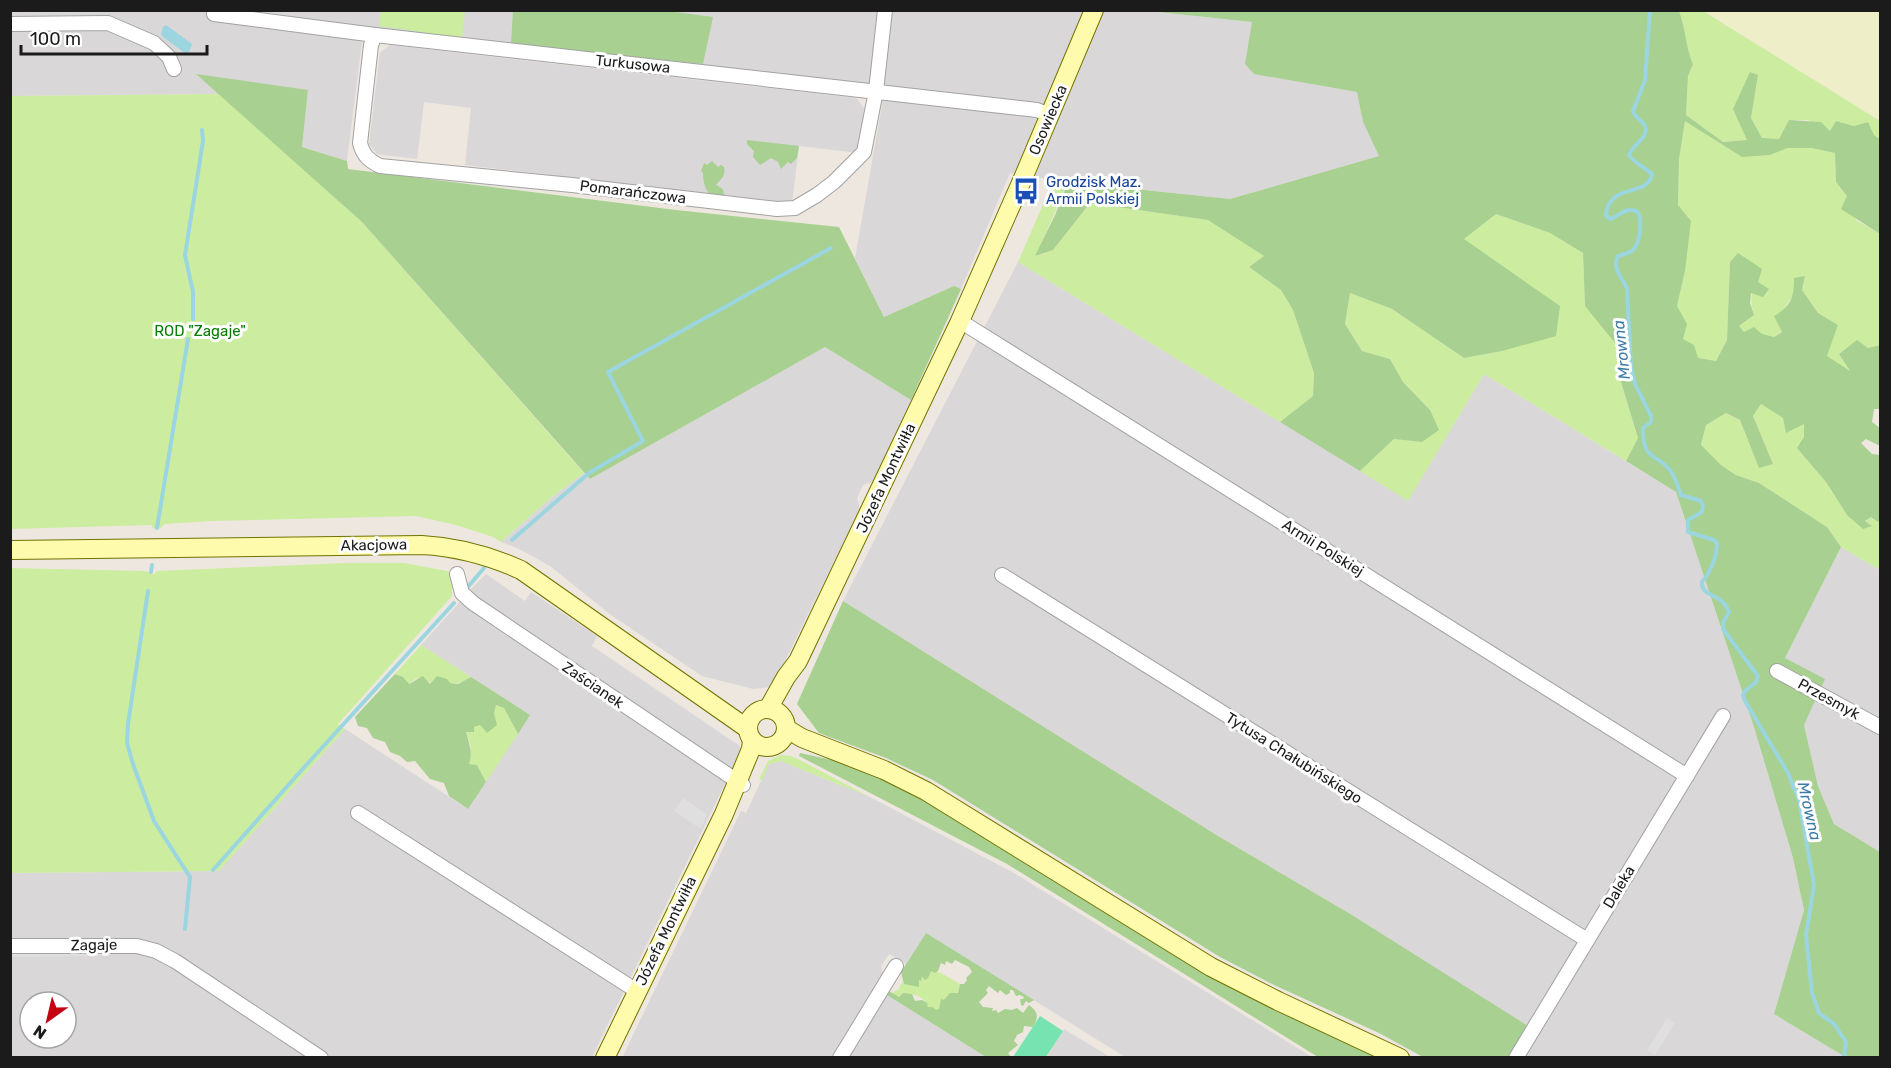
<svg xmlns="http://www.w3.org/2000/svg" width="1891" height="1068" font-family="Rubik,sans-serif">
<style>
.residential{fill:#d9d7d8;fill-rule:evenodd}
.farmland{fill:#eeeec8}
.grass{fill:#cceda0}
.forest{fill:#a8d090}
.pitch{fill:#76e3b0}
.parking{fill:#dfdfdf}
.water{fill:#9bd5df}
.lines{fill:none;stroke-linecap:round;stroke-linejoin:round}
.stream{stroke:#9bd5df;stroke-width:4}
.street-casing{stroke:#a2a2a2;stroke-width:16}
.secondary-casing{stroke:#717300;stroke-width:20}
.street{stroke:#fff;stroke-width:14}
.secondary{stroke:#fefbad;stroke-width:18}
.labels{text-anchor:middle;stroke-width:6;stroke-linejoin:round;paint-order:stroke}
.street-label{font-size:15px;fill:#1b1b1b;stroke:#fff}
.transit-label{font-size:15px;fill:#164399;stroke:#fff;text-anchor:start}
.park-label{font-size:15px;fill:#047e04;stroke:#fff}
.water-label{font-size:16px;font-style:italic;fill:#407ca8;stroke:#fff}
</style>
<rect width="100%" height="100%" fill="#ede7df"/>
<g class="residential">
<path d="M10,11H1149L1252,22L1254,74L1357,92L1363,122L1379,156L1230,199L1068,182L1010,173L961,289L954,286L884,317L855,258L885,88L364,26L347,161L302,147L308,91L197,75L220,94L11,96Z"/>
<path d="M390,45L856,98L864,108L859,153L799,146L792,203L465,165L471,108L424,102L417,159L377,154L369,144L380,53Z"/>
<path d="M1018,262L1408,500L1484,374L1676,492L1754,727L1793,858L1804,910L1774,1014L1842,1055L1841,1057H1517L1527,1026L1352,915L1218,836L843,601Z"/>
<path d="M825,347L911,400L873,482L863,485L857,498L860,509L772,687L753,689L702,676L611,615L550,566L517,548L501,542L552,497L584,473L590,479Z"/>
<path d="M1841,547L1880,570V852L1834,824L1818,786L1804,725L1817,695L1785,658Z"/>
<path d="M486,574L525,601L531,592L597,636L592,646L740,746L741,751L731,772L467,593Z"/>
<path d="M460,602L726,782L592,1057H11L10,873L219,871L345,729L468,809L530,715L421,645ZM30,1002H66V1038H30Z"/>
<path d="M781,761L870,797L1014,873L1312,1057H1125L926,933L906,964L889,954L881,966L883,974L832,1057L622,1058L741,811L746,813L769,764Z"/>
<path d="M887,995L943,1030L986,1057H849Z"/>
<path d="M1064,1029L1110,1057L1046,1058Z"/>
</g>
<path class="farmland" d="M1703,11H1880V121Z"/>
<g class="grass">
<path d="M381,11H465L462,38L379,26Z"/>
<path d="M1679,11H1703L1880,121V139L1874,135L1868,122L1854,126L1836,121L1830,131L1808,120H1790L1779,139L1762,138L1751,118L1758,76L1750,72L1747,140L1723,142L1686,115L1688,76L1693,64C1685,46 1686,29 1679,11Z"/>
<path d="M220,94L362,222L584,473L552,497L501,542L493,537L456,525L416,516L211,521L165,524L159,529H154L151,525L11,529L10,96Z"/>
<path d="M1685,120L1742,157L1770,155L1786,148H1812L1835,153L1836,182L1847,196L1856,220L1880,234V345L1868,348L1857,341L1839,354L1851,373L1827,356L1837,325L1818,313L1802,290L1805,276L1783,311L1782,331L1774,337L1744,333L1739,326L1754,315C1750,301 1750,294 1758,282L1730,262L1727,340L1716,361L1697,358L1683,339L1677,306L1685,271L1678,205L1679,159Z"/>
<path d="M1055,177L1068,182L1036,256L1053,250L1090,203L1208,220L1265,256L1249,267L1281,290L1293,310L1314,373L1313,396L1280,422L1018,262Z"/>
<path d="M1496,214L1550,233L1583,253L1585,306L1623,344L1621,382L1638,438L1626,461L1484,374L1408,501L1360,471L1394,439L1422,442L1430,410L1403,382L1390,359L1362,351L1345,324L1350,293L1392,309L1464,358L1502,351L1559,306L1463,239Z"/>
<path d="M1761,404L1783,418L1804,423V437L1798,448L1826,482L1847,515L1871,525L1865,521L1871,517L1878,522L1880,520V570L1841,547L1827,527L1759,483L1736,475L1721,465L1701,446L1706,425L1725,413L1740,420L1759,467L1773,464L1753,416Z"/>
<path d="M345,563H404L447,571L452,573V596L338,724L345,729L219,871L11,873V568L145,571L154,574L158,571Z"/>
<path d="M421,645L471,677C455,688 434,685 417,678L408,684L403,677L395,674Z"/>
<path d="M496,705L504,708L518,734L486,782L477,765L469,764L471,746L466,731L474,732V727C485,724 493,716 496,705Z"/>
<path d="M781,755L791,756L798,759L870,797L781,761L769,764L762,780L759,779L768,761Z"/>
<path d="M931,971L941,973L960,984L958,992L939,1009L935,1011L928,1007C925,996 913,994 903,993L899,997L894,996L893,992L898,990L903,981L904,984L918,982Z"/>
</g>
<g class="forest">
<path d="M660,10L713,17L703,64L511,44L513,11Z"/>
<path d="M1149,11H1679C1686,29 1685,45 1693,64L1688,76L1686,115L1723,142L1747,140L1733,109L1750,72L1758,75L1751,118L1762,138L1779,139L1789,120L1821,122L1830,131L1836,121L1854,126L1868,122L1874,135L1880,139V234L1841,209L1847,196L1836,182L1835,153L1812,148H1787L1770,155L1742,157L1685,121L1679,159L1678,205L1691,221L1685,271L1677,306L1687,324L1683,339L1694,345L1698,358L1716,361L1727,340L1730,262L1738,253L1762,269L1758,282L1769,289L1763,297L1751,293L1750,303L1754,315L1739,326L1744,332L1754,327L1762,334L1774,337L1782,332L1774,316C1792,306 1794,296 1794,278L1805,276L1802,290L1818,313L1838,325L1827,356L1850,371L1839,354L1857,340L1868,348L1880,345V409H1874L1872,422L1880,428V446L1866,439L1861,443L1872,454L1880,455V520L1878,522L1871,517L1865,521L1872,526L1863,529L1847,515L1826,482L1797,448L1804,437V424L1786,433L1783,418L1761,404L1753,416L1773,464L1759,468L1740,420L1726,413L1706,425L1701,445L1721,465L1736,475L1759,483L1827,527L1841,547L1785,658L1825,679L1804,725L1818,786L1834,824L1880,852V1057H1841L1842,1055L1774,1014L1804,910L1793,858L1754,727L1676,492L1626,461L1638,438L1621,382L1623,344L1615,343L1585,306L1583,253L1550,233L1496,214L1464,239L1560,306L1556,336L1502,351L1464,358L1392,309L1350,293L1345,324L1362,351L1390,359L1403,382L1430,410L1439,430L1422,442L1394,439L1360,471L1280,422L1313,396L1314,373L1293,310L1281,290L1249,267L1264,256L1208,220L1090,203L1053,250L1035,256L1056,213L1068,182L1230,199L1379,156L1363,122L1357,92L1254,74L1245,64L1252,22Z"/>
<path d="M196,74L308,90L302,147L347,161L348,169L676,210L839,227L884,317L954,286L961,289L911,400L825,347L590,479L362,222Z"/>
<path d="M747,140L799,146L797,158L791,164L788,162L781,169L778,162L771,158L760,165L753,157L754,151L747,144Z"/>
<path d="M712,161L718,167L721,165L724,167C726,176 721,179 716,185C721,188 724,188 724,195L720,199C707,197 703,185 703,173L701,171L704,163L707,165Z"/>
<path d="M843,601L1218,836L1352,915L1528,1026L1509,1057H1423L1379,1033L1272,984L1220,957L933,780L886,758L819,733L797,704Z"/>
<path d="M395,674L403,677L409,684L423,676L430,684L437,676L447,679L450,683L458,684L471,677L530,715L518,734L504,708L496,705L494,713L497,725L487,733L480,725L474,727V732H466C469,743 473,752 469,764L477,765L486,782L468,809L449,796L444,783L430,779L415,761L407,762L400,756L390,752L385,742L373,738L367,728L358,726L355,717Z"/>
<path d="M800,753L837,761L890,779L1388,1057H1318L1007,864L799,756Z"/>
<path d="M926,933L1034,1000L1029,1003L1026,1001L1023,1006L1021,1005L1020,999H1023L1024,997L1020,995L1016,996L1013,990H1010V993L1006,995L1000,990L998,993L989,986L986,990L988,993L979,1002L983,1007L993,1008L992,1011L996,1010L998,1013L1005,1009L1012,1010L1017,1008L1023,1013L1029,1005C1038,1012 1039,1016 1033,1027L1024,1026L1023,1032L1017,1035L1014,1041L1018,1045L1008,1053L1011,1057H986L887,995L889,991L899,997L903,993L912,994L915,1001L922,1000L927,1003L928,1007H932L936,1010L939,1009L941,999L944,1000L950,993H958L960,984H964L967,980L966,978L972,972L969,967L955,960L952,964L946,961L945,965L941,963L938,971L935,973L931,971L928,978L925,980L922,977L921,981L919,980V987L904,984L901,972Z"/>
</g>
<path class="pitch" d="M1040,1016L1063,1031L1046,1057H1013Z"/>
<g class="parking">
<path d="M683,798L707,814L701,829L674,811Z"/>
<path d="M109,951L105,956L11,957L10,952Z"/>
<path d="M1667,1018L1675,1023L1655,1055L1647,1050Z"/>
</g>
<path class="water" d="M166,25L192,44L189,52L185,53L163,37L161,34L163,27Z"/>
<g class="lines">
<g class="stream">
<path d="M1650,10L1645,80L1633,111C1635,118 1642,120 1645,126C1650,137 1631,146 1629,155C1635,164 1645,167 1652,174C1648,198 1609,182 1606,215L1610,219C1622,215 1625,206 1638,212C1642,222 1641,243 1632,251C1629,253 1622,255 1618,256C1611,268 1623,278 1627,289L1631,367L1635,384L1651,416V422L1643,428C1642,463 1658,452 1672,473C1676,479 1678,488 1681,495L1701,501L1703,506L1702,512L1688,520V532L1714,540L1717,544C1717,556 1710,573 1702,582C1701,598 1722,592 1729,612L1723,623V629L1758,676L1756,682L1745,691L1743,695L1745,701L1788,773L1799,800L1814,885L1806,935L1812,993L1819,1013L1834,1024L1846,1042L1844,1058"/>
<path d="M193,319V292L185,255L203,141L202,130"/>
<path d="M157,528L188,339"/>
<path d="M512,540L589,473L643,441L608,372L831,248"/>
<path d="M151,572L152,565"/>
<path d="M467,588L484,568"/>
<path d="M148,591L128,724L127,743L133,764L154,821L190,877L185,929"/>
<path d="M213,870L308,763L454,603"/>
</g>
<g class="street-casing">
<g id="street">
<path d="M214,14L375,35L1037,110L1050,115"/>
<path d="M10,24L108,23L154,43L169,57L174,69"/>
<path d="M375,35L371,45L360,143C363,155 368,160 380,166L572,185L777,209L795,208L817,195L834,182L864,152L876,91L885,10"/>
<path d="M960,321L1687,776"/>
<path d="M457,574L462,593L473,603L743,785"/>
<path d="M1002,575L1587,940"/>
<path d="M1777,671L1880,727"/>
<path d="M358,813L637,991"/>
<path d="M10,946H137L156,951L175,961L321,1058"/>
<path d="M840,1058L896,966"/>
<path d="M1516,1058L1723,716"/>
</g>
</g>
<g class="secondary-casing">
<g id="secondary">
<path d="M10,550L422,545C458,547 488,555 521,570L748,729"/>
<circle cx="767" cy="728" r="19"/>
<path d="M768,709L786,677L798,661L960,321L1024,176L1094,10"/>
<path d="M787,729L802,738L884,770L926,791L1211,967L1278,1001L1400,1058"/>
<path d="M605,1058L724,814L751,749L752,740"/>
</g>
</g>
<use href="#street" class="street"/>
<use href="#secondary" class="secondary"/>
</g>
<defs>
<g id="bus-bare" transform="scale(2.07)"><path d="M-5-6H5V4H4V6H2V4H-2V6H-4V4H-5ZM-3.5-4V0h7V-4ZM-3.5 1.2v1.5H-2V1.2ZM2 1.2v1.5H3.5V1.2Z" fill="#1a4fb4" stroke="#fff" stroke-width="2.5" paint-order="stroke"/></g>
</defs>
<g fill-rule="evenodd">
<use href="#bus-bare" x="1026" y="191"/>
</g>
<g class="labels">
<g class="street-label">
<text transform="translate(633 64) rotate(6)" y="5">Turkusowa</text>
<text transform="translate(1048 120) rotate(-67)" y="5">Osowiecka</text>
<text transform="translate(633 192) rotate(7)" y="5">Pomarańczowa</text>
<text transform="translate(886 478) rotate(-65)" y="5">Józefa Montwiłła</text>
<text transform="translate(374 545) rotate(-1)" y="5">Akacjowa</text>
<text transform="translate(1323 548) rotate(32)" y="5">Armii Polskiej</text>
<text transform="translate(593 685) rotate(34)" y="5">Zaścianek</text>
<text transform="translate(1829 699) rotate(29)" y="5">Przesmyk</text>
<text transform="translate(1294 758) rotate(32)" y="5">Tytusa Chałubińskiego</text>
<text transform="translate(1619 887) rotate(-59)" y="5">Daleka</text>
<text transform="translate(666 931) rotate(-64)" y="5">Józefa Montwiłła</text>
<text transform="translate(94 945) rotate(-1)" y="5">Zagaje</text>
</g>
<g class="transit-label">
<text x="1046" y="187">Grodzisk Maz.<tspan x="1046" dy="17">Armii Polskiej</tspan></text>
</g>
<g class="park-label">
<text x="200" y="336">ROD "Zagaje"</text>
</g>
<g class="water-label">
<text transform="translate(1621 350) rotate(-96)" y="6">Mrowna</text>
<text transform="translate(1810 811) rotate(77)" y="6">Mrowna</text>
</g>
</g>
<rect width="1891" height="1068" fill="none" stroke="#1b1b1b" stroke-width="24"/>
<g transform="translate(48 1020) rotate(214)"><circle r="28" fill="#ffffff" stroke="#a4a4a4" stroke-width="1.5"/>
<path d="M0-4.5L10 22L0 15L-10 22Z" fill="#c50011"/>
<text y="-9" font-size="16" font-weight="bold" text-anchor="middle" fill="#1b1b1b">N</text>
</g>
<path d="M21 45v9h186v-9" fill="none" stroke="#1b1b1b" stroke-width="3"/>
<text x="30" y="45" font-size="18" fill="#1b1b1b" stroke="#ffffff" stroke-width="4.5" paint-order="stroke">100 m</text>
</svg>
